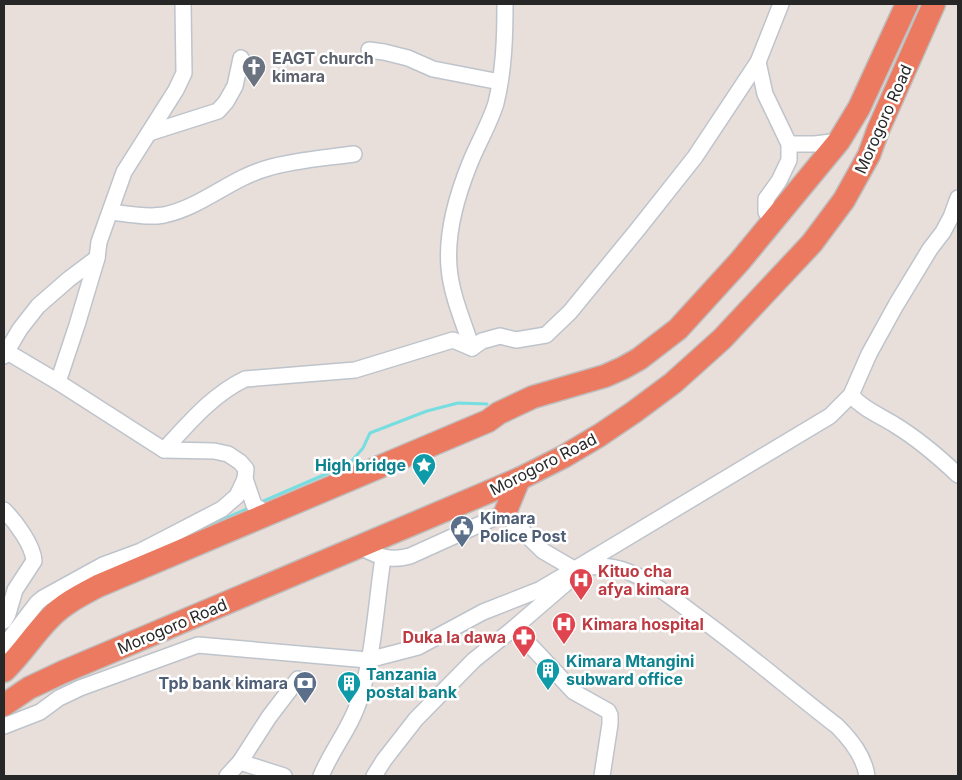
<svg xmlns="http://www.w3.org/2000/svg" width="962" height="780" font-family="Inter,sans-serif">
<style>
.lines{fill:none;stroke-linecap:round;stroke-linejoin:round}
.stream{stroke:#76dee0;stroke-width:3}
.minor-casing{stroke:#bec4cc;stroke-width:18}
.highway-casing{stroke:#bebebe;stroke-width:25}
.minor{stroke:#fff;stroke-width:15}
.highway{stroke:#ec7a60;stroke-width:22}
.labels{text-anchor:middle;stroke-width:5;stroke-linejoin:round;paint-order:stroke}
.worship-label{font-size:16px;font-weight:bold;fill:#5b616d;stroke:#fff;text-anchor:start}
.street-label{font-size:16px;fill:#272727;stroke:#fff}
.culture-label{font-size:16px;font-weight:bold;fill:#0d838f;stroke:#fff;text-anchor:start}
.service-label{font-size:16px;font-weight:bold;fill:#4e5e75;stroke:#fff;text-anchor:start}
.health-label{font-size:16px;font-weight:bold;fill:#be3a42;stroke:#fff;text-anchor:start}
</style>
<rect width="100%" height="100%" fill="#e8deda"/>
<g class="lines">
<g class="stream">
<path d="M259,503L349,464L363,448L370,433L427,411L458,403L487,404"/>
<path d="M190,534L251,507"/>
</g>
<g class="minor-casing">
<g id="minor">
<path d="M369,50L384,52L408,58L433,69L500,82"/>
<path d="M758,62L765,94L789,144V160L779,181L766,199V212L772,223"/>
<path d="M149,133L218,111L226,102L235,86L241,58"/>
<path d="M789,144H815L839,141"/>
<path d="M111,212C128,214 146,218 164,215C202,207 231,178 268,168C295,160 326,158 354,154"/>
<path d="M472,348L482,341L500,336L516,340L546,335L570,312L638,229L695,157L758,62L781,4"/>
<path d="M472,348C463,321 451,294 449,267C446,232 457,195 470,163C478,143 490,123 496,103C504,70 505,37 505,4"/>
<path d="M4,350L58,382L164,450L214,451L228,454L240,462L246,469L245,479L254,505L267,514"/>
<path d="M4,356L20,329L38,306L69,279L97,258"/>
<path d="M58,382L77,325L97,258L99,242L124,172L176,90L184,73L183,4"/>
<path d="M851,395C863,409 879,415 895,425C918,439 939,457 958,475"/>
<path d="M164,450C189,423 212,395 245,379L355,370L453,340L472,348"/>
<path d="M4,510C15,521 33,545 34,561L15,590L8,614L4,621"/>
<path d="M360,547C378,556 388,562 410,556L505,513L512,521L543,551L579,572"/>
<path d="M514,628L574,692L608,711L610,715V724L602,776"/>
<path d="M4,646L37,603L43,598L103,565L141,551L222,509L237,496L245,479"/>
<path d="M4,726L40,712L59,698L80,688L198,645L368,660L418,647L483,612L539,590L575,569L830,416L851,395L869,354L896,305L930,249L943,232L951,217L958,198"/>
<path d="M240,762L284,776"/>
<path d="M227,776L240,762L269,717L298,679"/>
<path d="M321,776C332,749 352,726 360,698C374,653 376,604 383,558"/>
<path d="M374,776L384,760L416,719L474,660L514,628L579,572C592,563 612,566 626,571C649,579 674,599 694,614C743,649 789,689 837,726C851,740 864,756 867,776"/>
</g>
</g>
<g class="highway-casing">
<g id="highway">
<path d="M505,513L519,479"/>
<path d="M4,671C21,655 33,635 50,618C63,604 81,595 98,586L488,421L499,413L533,397L605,376L623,368L639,359L678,329L740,261L839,141L859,108L907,4"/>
<path d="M4,705L29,688L63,672L519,479L563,457L600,435L634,412L673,383L722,339L812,243L844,200L869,155L878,130L934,4"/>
</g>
</g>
<use href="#minor" class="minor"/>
<use href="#highway" class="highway"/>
</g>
<defs>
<g id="church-pin" transform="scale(1.25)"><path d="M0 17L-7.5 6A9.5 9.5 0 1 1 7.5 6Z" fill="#6b7280" stroke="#fff"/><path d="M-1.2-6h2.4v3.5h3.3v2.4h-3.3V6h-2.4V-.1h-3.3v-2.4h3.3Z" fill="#fff"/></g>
<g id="sight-pin" transform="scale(1.25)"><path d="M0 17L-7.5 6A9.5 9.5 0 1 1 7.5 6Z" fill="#0f9aa8" stroke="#fff"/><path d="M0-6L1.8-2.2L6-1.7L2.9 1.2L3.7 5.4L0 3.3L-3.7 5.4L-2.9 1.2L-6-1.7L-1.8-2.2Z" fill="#fff"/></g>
<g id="civic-pin" transform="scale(1.25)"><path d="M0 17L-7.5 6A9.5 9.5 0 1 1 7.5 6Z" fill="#5c6f8a" stroke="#fff"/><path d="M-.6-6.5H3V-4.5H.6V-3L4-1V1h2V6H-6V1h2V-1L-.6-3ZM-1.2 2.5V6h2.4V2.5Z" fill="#fff"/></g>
<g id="hospital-pin" transform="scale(1.25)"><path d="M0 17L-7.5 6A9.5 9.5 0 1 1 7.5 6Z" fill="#e0444e" stroke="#fff"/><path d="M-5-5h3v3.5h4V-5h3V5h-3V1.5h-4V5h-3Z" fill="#fff"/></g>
<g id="pharmacy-pin" transform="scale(1.25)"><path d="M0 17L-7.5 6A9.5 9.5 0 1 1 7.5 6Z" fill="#e0444e" stroke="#fff"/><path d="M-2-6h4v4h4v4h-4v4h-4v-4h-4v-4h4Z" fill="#fff"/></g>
<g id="building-pin" transform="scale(1.25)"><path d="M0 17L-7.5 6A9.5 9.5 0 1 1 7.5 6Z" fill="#0f9aa8" stroke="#fff"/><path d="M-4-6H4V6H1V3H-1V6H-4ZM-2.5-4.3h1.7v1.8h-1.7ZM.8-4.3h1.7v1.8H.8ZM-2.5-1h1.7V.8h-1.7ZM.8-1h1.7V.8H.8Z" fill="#fff"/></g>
<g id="bank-pin" transform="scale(1.25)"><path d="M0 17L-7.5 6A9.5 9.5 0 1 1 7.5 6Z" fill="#5c6f8a" stroke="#fff"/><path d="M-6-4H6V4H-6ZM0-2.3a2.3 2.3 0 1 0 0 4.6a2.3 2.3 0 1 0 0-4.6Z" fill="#fff"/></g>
</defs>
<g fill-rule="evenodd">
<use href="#church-pin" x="254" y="67"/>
<use href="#sight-pin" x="424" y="465"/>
<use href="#civic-pin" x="462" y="527"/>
<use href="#hospital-pin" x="581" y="580"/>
<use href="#hospital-pin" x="564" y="624"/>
<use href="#pharmacy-pin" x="524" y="637"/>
<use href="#building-pin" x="548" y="670"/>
<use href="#bank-pin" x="305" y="683"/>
<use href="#building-pin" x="349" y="683"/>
</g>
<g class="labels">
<g class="worship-label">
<text x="272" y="64">EAGT church<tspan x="272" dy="18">kimara</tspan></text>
</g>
<g class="street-label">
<text transform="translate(883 119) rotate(-66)" y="6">Morogoro Road</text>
<text transform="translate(543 464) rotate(-27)" y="6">Morogoro Road</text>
<text transform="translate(172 626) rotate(-23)" y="6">Morogoro Road</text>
</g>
<g class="culture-label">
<text x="406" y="471" text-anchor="end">High bridge</text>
<text x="566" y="667">Kimara Mtangini<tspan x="566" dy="18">subward office</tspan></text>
<text x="366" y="680">Tanzania<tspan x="366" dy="18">postal bank</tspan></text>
</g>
<g class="service-label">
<text x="480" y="524">Kimara<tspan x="480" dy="18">Police Post</tspan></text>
<text x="288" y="689" text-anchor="end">Tpb bank kimara</text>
</g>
<g class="health-label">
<text x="598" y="577">Kituo cha<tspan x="598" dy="18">afya kimara</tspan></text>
<text x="582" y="630">Kimara hospital</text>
<text x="506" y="643" text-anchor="end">Duka la dawa</text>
</g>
</g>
<rect width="962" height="780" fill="none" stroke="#272727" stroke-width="10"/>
</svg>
